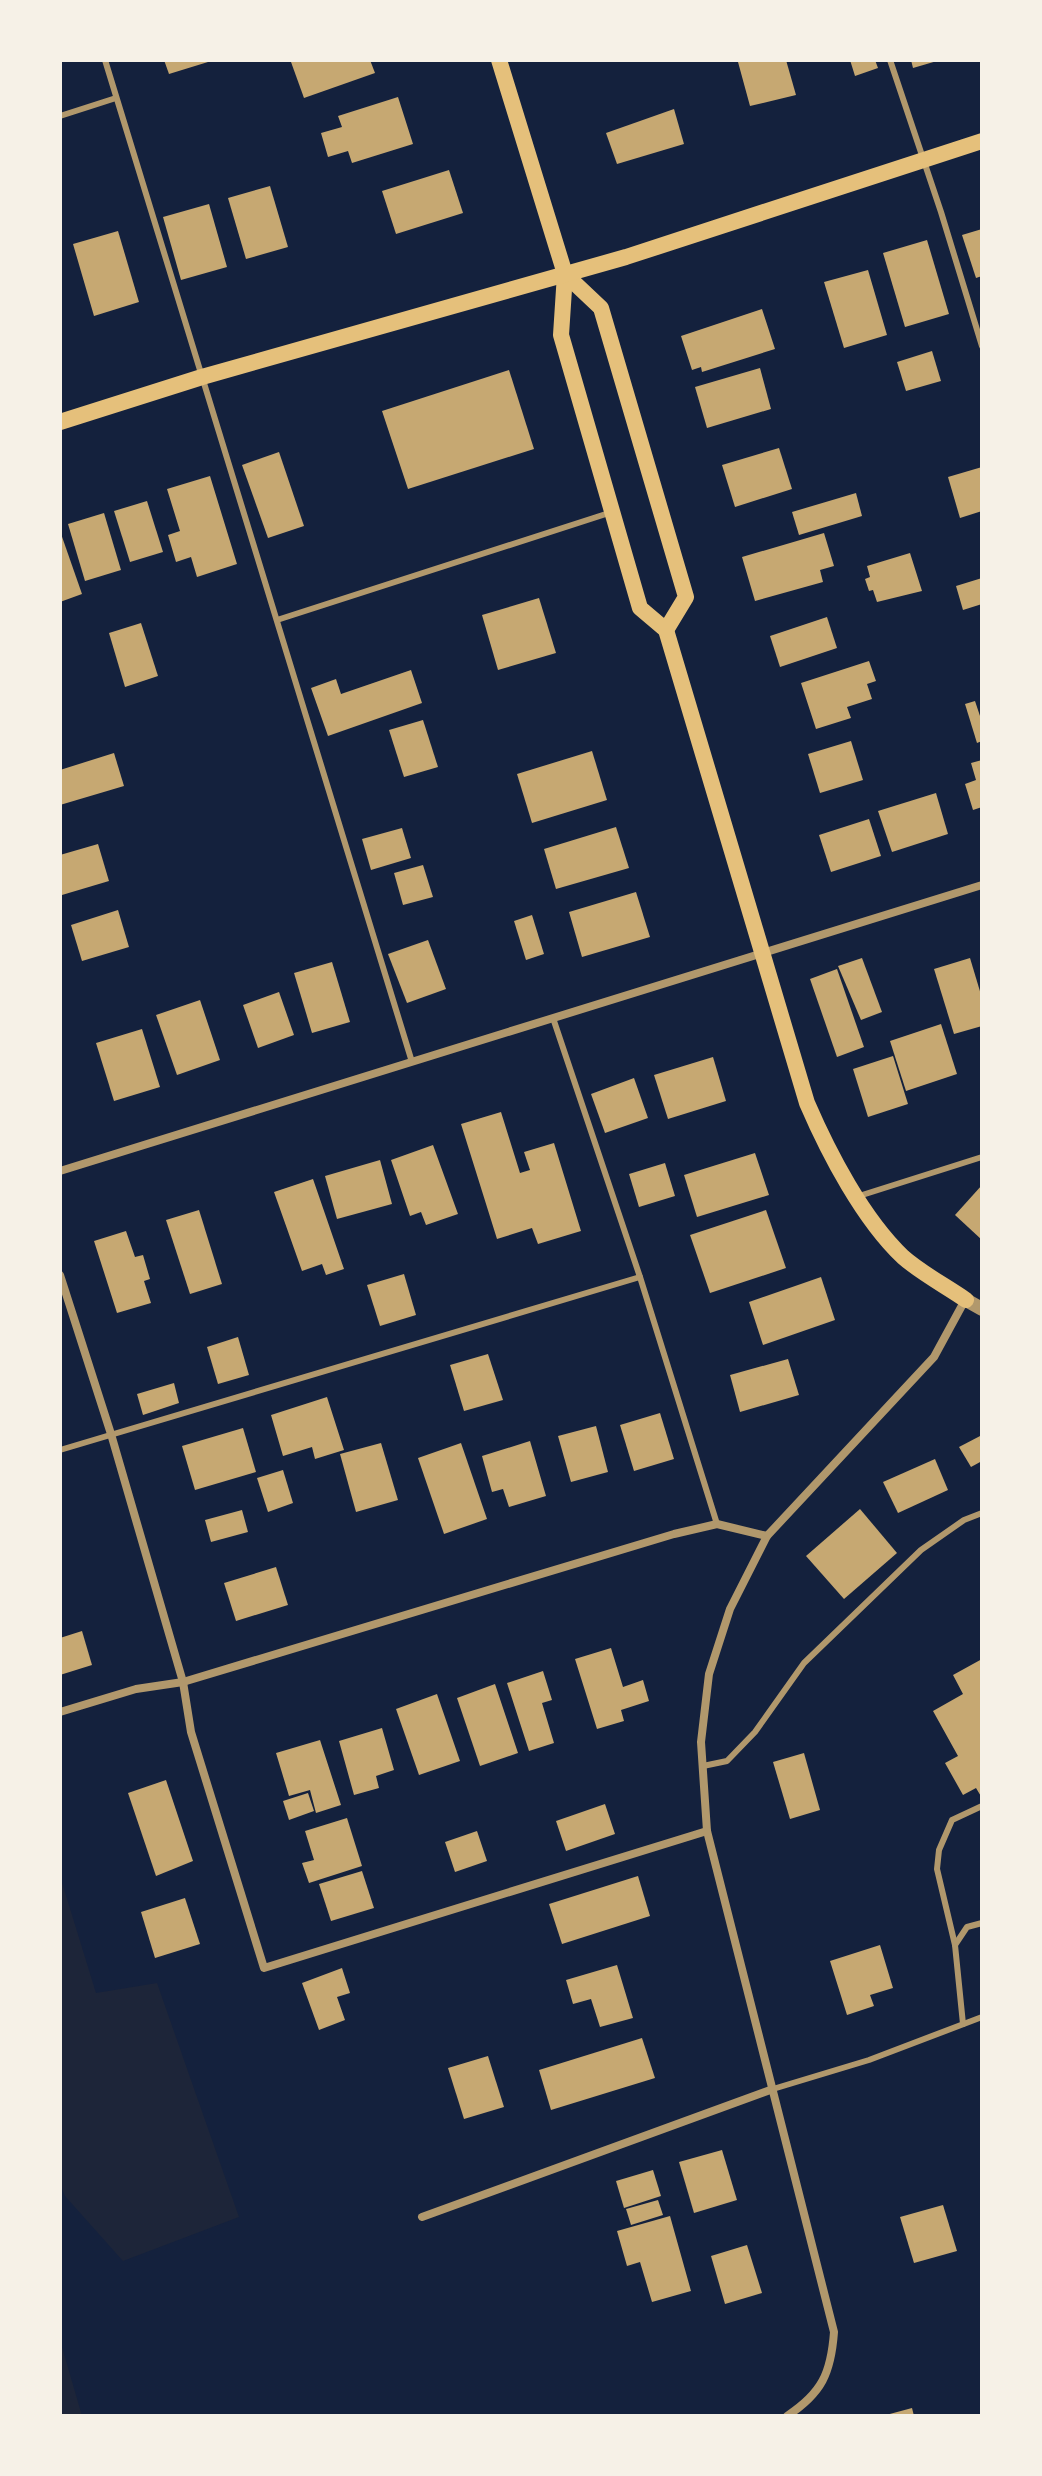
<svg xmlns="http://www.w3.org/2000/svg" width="1042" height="2476" font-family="'Exo 2',sans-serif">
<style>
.green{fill:#1d2539}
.building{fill:#c6a872}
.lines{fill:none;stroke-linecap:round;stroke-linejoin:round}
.service{stroke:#b1986c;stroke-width:6}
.minor{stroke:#b1986c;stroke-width:8}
.tertiary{stroke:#b1986c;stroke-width:14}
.secondary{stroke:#e5c07b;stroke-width:16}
</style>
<rect width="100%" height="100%" fill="#14213d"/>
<g class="green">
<path d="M60,1876L96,1993L157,1983L239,2217L123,2261L65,2196L60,2184Z"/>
<path d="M60,2340L82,2416H60Z"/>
</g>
<g class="building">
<path d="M164,60H208V62L169,74Z"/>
<path d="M296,60H370L375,73L304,98L291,62Z"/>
<path d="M744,60H786L796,95L750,106L738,62Z"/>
<path d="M850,60H875L878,68L855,76Z"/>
<path d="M911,60H936L937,61L913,68Z"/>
<path d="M398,97L413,144L352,163L348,151L328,157L321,133L342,127L338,116Z"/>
<path d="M674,109L684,144L617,164L606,133Z"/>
<path d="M449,170L463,213L396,234L382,191Z"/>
<path d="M270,186L288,247L246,259L228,198Z"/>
<path d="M209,204L227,267L181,280L163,217Z"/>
<path d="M982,229V276L976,278L962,235Z"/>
<path d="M118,231L139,302L94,316L73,244Z"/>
<path d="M927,240L949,314L905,327L883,253Z"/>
<path d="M868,270L887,335L844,348L824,282Z"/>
<path d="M762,309L775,349L702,372L701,367L692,370L681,336Z"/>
<path d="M932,351L941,381L906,391L897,362Z"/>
<path d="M760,368L771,409L707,428L695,387Z"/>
<path d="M509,370L534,449L408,489L382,411Z"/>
<path d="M779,448L792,489L735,507L722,465Z"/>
<path d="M279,452L304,526L268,538L242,465Z"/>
<path d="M982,467V511L960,518L948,477Z"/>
<path d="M210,476L237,564L197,577L191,557L176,562L168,535L180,531L167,489Z"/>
<path d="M856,493L862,516L799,535L792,512Z"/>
<path d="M147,501L163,552L130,562L114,511Z"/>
<path d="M104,513L121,570L85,581L68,524Z"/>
<path d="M60,531L82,594L60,602Z"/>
<path d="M824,533L834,566L820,570L823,582L755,601L742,557Z"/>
<path d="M910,553L922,591L877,602L873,590L869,591L865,579L870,577L867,566Z"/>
<path d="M982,578V604L963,610L956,586Z"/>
<path d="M539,598L556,653L498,670L482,615Z"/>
<path d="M827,617L837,648L780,667L770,636Z"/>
<path d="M141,623L158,676L125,687L109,633Z"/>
<path d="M869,661L876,681L867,684L872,699L847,707L851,718L816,729L801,683Z"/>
<path d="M411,670L422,703L328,736L311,688L336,679L341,694Z"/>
<path d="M975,701L982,722V741L977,743L965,704Z"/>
<path d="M423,720L438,767L404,777L389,730Z"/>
<path d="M851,741L863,780L820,793L808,754Z"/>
<path d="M592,751L607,800L532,823L517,774Z"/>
<path d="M114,753L124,786L60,805V770Z"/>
<path d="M982,760V807L973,810L965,784L976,780L971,763Z"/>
<path d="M936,793L948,834L892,852L878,811Z"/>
<path d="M869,819L881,856L831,872L819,835Z"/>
<path d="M616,827L629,868L556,889L544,849Z"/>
<path d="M402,828L411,858L371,870L362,839Z"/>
<path d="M98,844L109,881L62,895L60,855Z"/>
<path d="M423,865L433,897L403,905L394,873Z"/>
<path d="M636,892L650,937L582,957L569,912Z"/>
<path d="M118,910L129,947L82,961L71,925Z"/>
<path d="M532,915L544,954L526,960L514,921Z"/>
<path d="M428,940L446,989L407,1003L388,954Z"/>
<path d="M862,958L882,1012L861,1020L838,966Z"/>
<path d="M970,958L982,998V1026L954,1034L934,969Z"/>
<path d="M332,962L350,1022L312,1033L294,973Z"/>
<path d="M837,969L864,1047L837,1057L810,979Z"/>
<path d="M279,992L294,1035L258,1048L243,1005Z"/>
<path d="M200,1000L220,1060L177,1075L156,1015Z"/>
<path d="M941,1024L957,1074L906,1091L890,1041Z"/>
<path d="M142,1029L160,1087L114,1101L96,1043Z"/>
<path d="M893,1056L908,1104L868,1117L853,1069Z"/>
<path d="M713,1057L726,1101L668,1119L654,1075Z"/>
<path d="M634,1078L648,1118L605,1133L591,1094Z"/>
<path d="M501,1112L520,1173L530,1170L524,1152L554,1143L581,1231L538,1244L532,1228L497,1239L461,1124Z"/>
<path d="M433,1145L458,1214L426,1225L421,1212L410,1216L391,1160Z"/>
<path d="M755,1153L769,1195L697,1217L684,1175Z"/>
<path d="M380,1160L392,1204L337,1219L325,1176Z"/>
<path d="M665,1163L675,1196L639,1207L629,1174Z"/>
<path d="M313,1179L344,1269L326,1275L322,1264L302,1271L274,1192Z"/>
<path d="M982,1185V1240L955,1215Z"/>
<path d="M199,1210L222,1284L190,1294L166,1220Z"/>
<path d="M766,1210L786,1268L710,1293L690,1235Z"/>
<path d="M126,1231L135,1257L143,1255L150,1279L144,1281L151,1303L117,1313L94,1241Z"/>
<path d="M404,1274L416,1315L380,1326L367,1285Z"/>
<path d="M821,1277L835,1320L763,1345L749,1302Z"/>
<path d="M238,1337L249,1375L218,1384L207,1347Z"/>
<path d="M488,1354L503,1400L464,1411L450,1365Z"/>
<path d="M788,1359L799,1395L740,1412L730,1375Z"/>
<path d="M174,1383L179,1403L143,1415L137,1394Z"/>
<path d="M327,1397L344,1450L315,1459L312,1447L283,1456L271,1415Z"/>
<path d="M660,1413L674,1459L634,1471L620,1425Z"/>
<path d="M596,1426L608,1472L571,1482L558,1436Z"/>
<path d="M243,1428L256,1472L195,1490L182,1446Z"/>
<path d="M982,1435V1461L971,1467L959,1447Z"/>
<path d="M530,1441L546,1496L509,1507L503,1489L492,1492L482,1456Z"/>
<path d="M381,1443L398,1500L356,1512L340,1454Z"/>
<path d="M461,1443L487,1519L444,1534L418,1458Z"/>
<path d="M935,1459L948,1490L898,1513L883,1482Z"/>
<path d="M283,1470L293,1503L268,1512L257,1478Z"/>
<path d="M860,1509L897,1553L844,1599L806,1556Z"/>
<path d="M242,1510L248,1532L211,1542L205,1520Z"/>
<path d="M276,1567L288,1605L236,1621L224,1583Z"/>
<path d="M82,1631L92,1665L60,1675V1638Z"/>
<path d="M611,1648L623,1687L643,1680L649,1701L621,1710L624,1721L597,1729L575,1659Z"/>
<path d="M982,1659V1798L976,1788L963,1795L945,1763L958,1756L933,1711L963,1694L953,1675Z"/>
<path d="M543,1671L552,1700L542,1703L554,1743L529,1751L507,1683Z"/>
<path d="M495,1684L518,1753L480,1766L457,1698Z"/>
<path d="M437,1694L460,1761L419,1775L396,1709Z"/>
<path d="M382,1728L394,1770L376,1776L379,1788L354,1795L339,1741Z"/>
<path d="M320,1740L341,1805L316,1813L310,1790L289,1796L276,1753Z"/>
<path d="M804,1753L820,1810L790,1819L773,1762Z"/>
<path d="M166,1780L193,1861L156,1876L128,1793Z"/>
<path d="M308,1793L314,1811L289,1820L283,1801Z"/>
<path d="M605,1804L615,1834L566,1851L556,1821Z"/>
<path d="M347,1818L362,1866L309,1883L302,1863L314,1860L305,1831Z"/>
<path d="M477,1831L487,1861L455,1872L445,1842Z"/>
<path d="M362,1871L374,1908L331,1921L319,1884Z"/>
<path d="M638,1876L650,1916L562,1944L549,1904Z"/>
<path d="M185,1898L200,1944L155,1958L141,1912Z"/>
<path d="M880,1945L893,1988L870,1995L874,2006L847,2015L830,1961Z"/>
<path d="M617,1965L633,2018L600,2027L591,1999L573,2004L566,1980Z"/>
<path d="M342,1968L350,1993L337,1997L345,2020L319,2030L302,1983Z"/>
<path d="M642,2038L655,2078L551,2110L539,2070Z"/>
<path d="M488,2056L504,2107L464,2119L448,2068Z"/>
<path d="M722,2150L737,2200L694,2213L679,2162Z"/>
<path d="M653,2170L661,2196L624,2208L616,2181Z"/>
<path d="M658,2200L663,2215L631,2225L626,2209Z"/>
<path d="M943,2205L957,2251L914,2263L900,2217Z"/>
<path d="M670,2216L691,2291L652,2302L640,2262L627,2266L617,2231Z"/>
<path d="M747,2245L762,2293L725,2304L711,2256Z"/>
<path d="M912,2408L914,2416H886V2415Z"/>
</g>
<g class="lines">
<g class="service">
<path d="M105,60L412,1062"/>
<path d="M890,60L941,212L982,346"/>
<path d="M60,116L116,98"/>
<path d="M277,620L609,513"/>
<path d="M553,1018L640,1277L717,1524"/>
<path d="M859,1196L982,1157"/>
<path d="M60,1450L640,1277"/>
<path d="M703,1766L727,1761L755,1732L804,1663L921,1550L964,1520L982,1513"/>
<path d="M955,1945L937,1869L939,1850L952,1820L982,1806"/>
<path d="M963,2024L955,1945L967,1927L982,1923"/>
<path d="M773,2089L869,2060L982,2017"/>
</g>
<g class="minor">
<path d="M60,1171L982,885"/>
<path d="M60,1275L111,1434L183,1682L191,1732L264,1968L707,1831"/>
<path d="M767,1536L730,1609L709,1674L701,1742L707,1831L834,2332C831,2373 822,2393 787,2416"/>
<path d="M60,1712L136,1689L183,1682L674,1534L717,1524L767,1536L934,1357L965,1300"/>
<path d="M422,2217L773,2089"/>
</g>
<path class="tertiary" d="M966,1300L982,1309"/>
<g class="secondary">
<path d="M499,60L565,274L561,335L640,608L666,630L807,1103C829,1154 863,1219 903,1257C921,1273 946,1286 966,1300"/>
<path d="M565,274L601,308L686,597L666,630"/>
<path d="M60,422L202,377L626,257L982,141"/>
</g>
</g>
<rect width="1042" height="2476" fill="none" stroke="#f6f1e7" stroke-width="124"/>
</svg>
